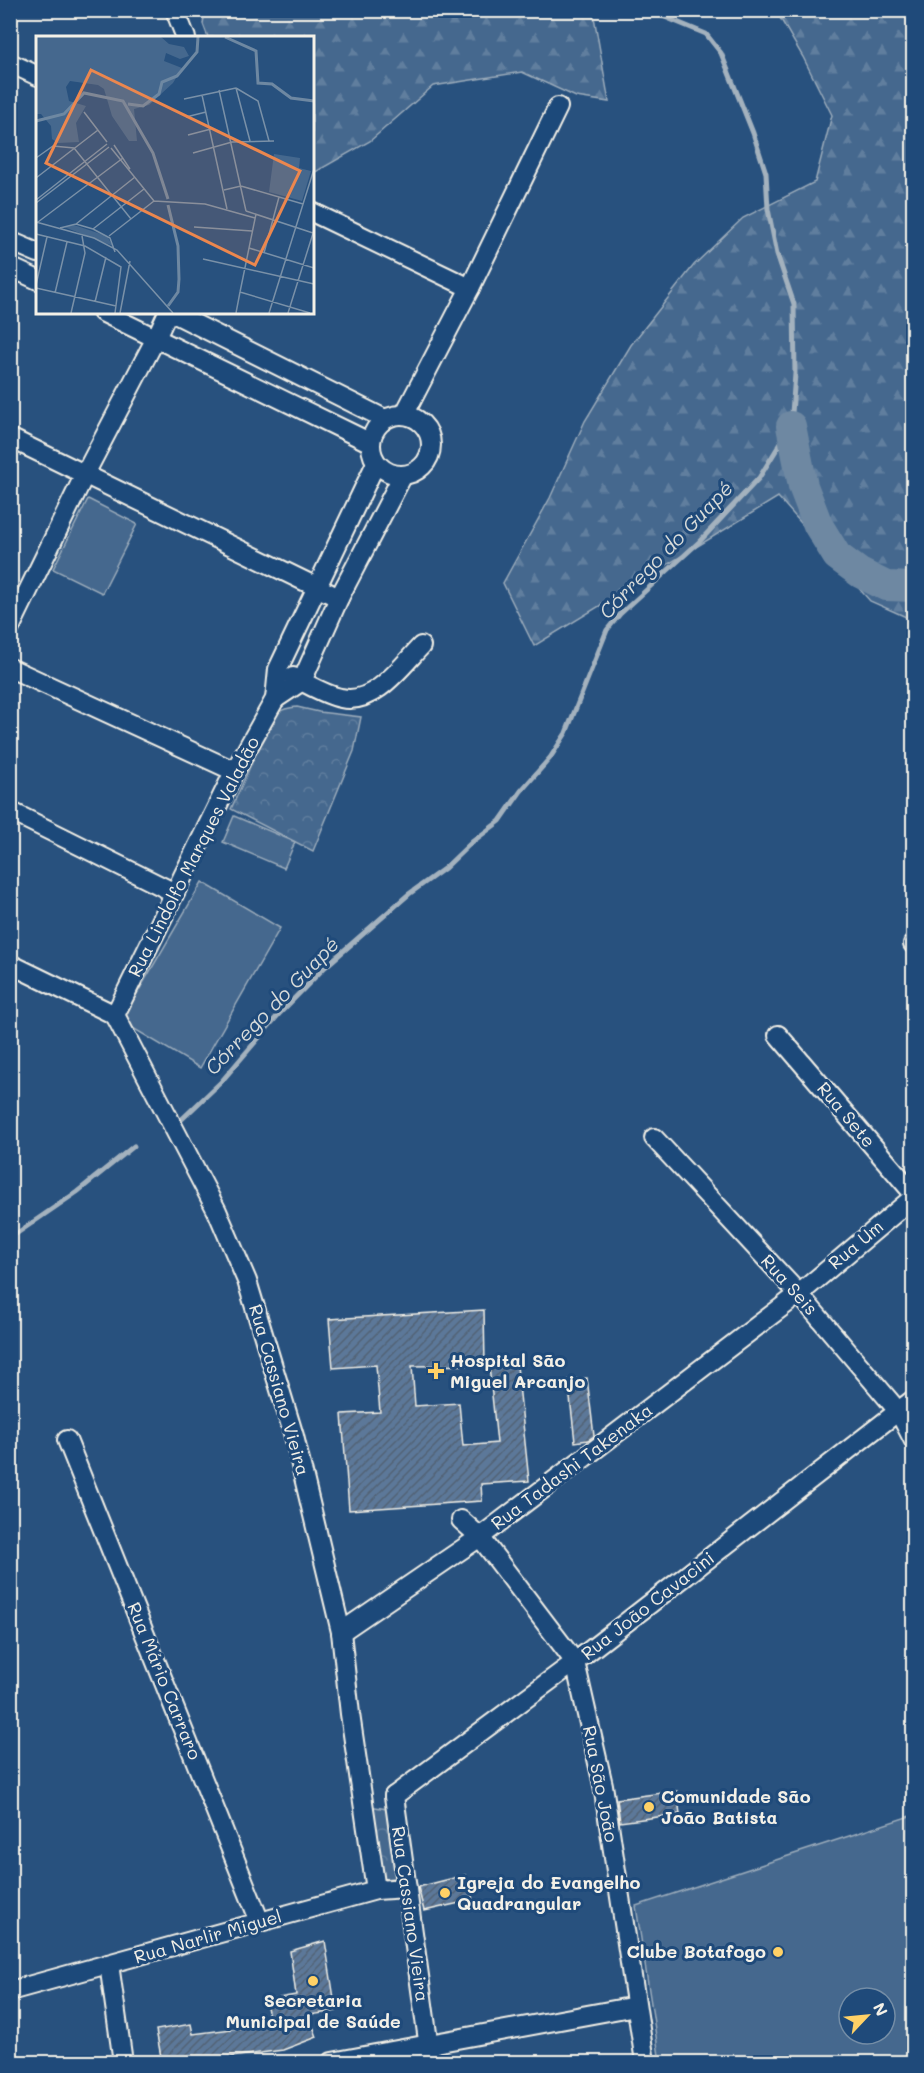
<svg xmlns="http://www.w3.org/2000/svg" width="924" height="2073" font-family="Mali,sans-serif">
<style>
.forest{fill:url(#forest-firs);stroke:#9cacbb;stroke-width:1.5}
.park{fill:url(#park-crowns);stroke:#9cacbb;stroke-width:1.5}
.garden{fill:#45688e;stroke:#9cacbb;stroke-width:1.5;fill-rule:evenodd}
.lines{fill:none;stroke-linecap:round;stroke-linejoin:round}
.stream{stroke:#a4b2be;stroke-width:5}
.river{stroke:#6e88a2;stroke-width:30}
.building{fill:url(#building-hatch);stroke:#f4f1e8;stroke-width:1.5}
.minor-casing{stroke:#f4f1e8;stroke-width:22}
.minor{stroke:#1f4a7a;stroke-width:18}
.poi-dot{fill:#ffd166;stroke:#1f4a7a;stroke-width:2}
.labels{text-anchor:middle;stroke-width:6;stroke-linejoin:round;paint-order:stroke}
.street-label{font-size:18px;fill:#f4f1e8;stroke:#1f4a7a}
.poi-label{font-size:18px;font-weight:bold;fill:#f4f1e8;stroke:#1f4a7a;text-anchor:start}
.water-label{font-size:20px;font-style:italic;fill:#d9dcda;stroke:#1f4a7a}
.inset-river{fill:none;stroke:#6e88a2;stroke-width:3}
.inset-road{fill:none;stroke:#7a91a8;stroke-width:1.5}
.view{fill:#ec874e;fill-opacity:0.15;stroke:#ec874e;stroke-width:3}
.inset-edge{fill:none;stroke:#f4f1e8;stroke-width:3}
</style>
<defs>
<pattern id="forest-firs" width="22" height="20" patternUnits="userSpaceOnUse" patternTransform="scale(1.5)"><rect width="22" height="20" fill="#45688e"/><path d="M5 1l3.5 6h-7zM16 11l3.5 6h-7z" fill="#607e9e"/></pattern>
<pattern id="park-crowns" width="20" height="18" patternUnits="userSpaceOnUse" patternTransform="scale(1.5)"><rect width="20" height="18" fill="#45688e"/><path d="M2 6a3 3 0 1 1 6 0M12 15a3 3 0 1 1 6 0" fill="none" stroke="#607e9e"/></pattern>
<pattern id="building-hatch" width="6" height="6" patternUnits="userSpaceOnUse" patternTransform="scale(1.5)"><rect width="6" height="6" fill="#5b7899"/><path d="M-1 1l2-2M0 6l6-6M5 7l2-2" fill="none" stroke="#536274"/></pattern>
</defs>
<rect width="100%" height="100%" fill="#28517e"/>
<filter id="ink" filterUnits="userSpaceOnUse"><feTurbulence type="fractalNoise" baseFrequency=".0167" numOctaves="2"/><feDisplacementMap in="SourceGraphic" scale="12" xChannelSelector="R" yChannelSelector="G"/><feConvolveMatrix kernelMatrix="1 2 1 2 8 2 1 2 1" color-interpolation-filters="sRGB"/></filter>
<g filter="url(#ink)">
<g class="forest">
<path d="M205,11H593L609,102L576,97L522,72L433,86L370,141L312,174V38L208,37L203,24Z"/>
<path d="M776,11H913V620L870,601L778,497L534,646L503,583L550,498L585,421L631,345L694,265L743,218L815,182L832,115L803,57Z"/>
</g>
<g class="park">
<path d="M297,707L319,712L361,717L354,751L313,851L231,809L271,720C279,710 285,708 297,707Z"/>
<path d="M369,1806L387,1809L400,1877L377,1880Z"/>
</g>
<g class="garden">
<path d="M88,499L137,524L102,593L53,569Z"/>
<path d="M234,816L295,842L284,868L223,842Z"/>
<path d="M202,882L280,928L200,1068L121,1021Z"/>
<path d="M913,1815V2062H660L636,1906ZM849,1998H885V2034H849Z"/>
</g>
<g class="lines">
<g class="stream">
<path d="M181,1120L221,1082L280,1013L325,967L409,894L445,868L472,842L500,821L521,791L550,758L566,733L607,630L620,614L699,542L759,478L791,426L795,374L794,304L777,254L768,209L766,173L753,133L721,53L706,34L648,10"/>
<path d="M10,1238L77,1192L134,1146"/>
</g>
<path class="river" d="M791,426L803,486L818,525L837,556L860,573L886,586L914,587"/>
</g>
<g class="building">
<path d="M484,1310L485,1365L412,1366L415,1406L459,1403L463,1446L497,1443L489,1366H517L529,1481L481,1484L482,1501L349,1510L342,1414L380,1412L376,1365L333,1368L329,1319Z"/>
<path d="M587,1378L594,1436L588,1440L575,1442L568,1380Z"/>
<path d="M677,1791L680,1814L620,1822L617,1799Z"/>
<path d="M466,1875L473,1900L424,1911L418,1887Z"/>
<path d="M325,1941L336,2011L309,2015L317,2037L283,2050L194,2062H162L156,2030L191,2024L193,2034L270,2024L266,2000L296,1995L290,1951Z"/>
</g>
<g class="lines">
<g class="minor-casing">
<g id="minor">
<path d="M175,10L186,38"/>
<path d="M10,63L38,76"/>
<path d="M312,212L470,288"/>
<path d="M10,241L38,253"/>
<path d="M10,267L38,280"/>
<path d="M102,312L371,443"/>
<path d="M171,312L385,419"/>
<circle cx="401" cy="445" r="30"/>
<path d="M404,415L470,288L558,107"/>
<path d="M10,438L339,598"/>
<path d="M10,628L85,474L156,338L168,312"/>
<path d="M10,668L234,771"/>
<path d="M293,677C308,684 325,695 341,698C373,706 402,666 421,646"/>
<path d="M275,699L302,681L339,598L403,475"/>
<path d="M10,811L173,892"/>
<path d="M913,944L914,945"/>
<path d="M10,964L115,1015"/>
<path d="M115,1015L217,1211L247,1281L294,1436L341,1632L350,1714L376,1890"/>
<path d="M115,1015L233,774L275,699L278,669L376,463"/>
<path d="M778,1035L914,1194"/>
<path d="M654,1138L799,1294L899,1412L914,1441"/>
<path d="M67,1440L260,1922"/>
<path d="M461,1520L480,1537L575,1662L603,1785L645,2062"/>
<path d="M341,1632L480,1537L799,1294L914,1197"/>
<path d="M394,1796L575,1662L914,1399"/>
<path d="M394,1796L431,2062"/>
<path d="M109,1964L123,2062"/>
<path d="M10,1991L376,1890L407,1888"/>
<path d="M332,2062L636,2006"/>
</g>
</g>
<use href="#minor" class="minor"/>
</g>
</g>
<g class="poi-dot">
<path d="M433 1362h6v6h6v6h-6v6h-6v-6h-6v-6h6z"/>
<circle cx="649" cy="1807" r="6"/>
<circle cx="445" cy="1893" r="6"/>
<circle cx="778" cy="1952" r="6"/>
<circle cx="313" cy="1981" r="6"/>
</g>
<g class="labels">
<g class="street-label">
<text transform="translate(194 857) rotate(-63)" y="6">Rua Lindolfo Marques Valadão</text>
<text transform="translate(846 1115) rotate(50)" y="6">Rua Sete</text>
<text transform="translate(856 1245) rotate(-40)" y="6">Rua Um</text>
<text transform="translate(789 1285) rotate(48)" y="6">Rua Seis</text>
<text transform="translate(279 1390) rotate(74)" y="6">Rua Cassiano Vieira</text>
<text transform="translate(572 1467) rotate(-37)" y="6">Rua Tadashi Takenaka</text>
<text transform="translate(648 1606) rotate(-38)" y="6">Rua João Cavacini</text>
<text transform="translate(164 1681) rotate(68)" y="6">Rua Mário Carraro</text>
<text transform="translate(600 1784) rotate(79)" y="6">Rua São João</text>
<text transform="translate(410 1914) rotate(82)" y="6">Rua Cassiano Vieira</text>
<text transform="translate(208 1937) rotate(-16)" y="6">Rua Narlir Miguel</text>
</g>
<g class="poi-label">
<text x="450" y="1367">Hospital São<tspan x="450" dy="21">Miguel Arcanjo</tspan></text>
<text x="661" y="1803">Comunidade São<tspan x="661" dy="21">João Batista</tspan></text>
<text x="457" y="1889">Igreja do Evangelho<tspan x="457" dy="21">Quadrangular</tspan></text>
<text x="766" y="1958" text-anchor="end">Clube Botafogo</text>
<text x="313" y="2007" text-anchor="middle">Secretaria<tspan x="313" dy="21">Municipal de Saúde</tspan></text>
</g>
<g class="water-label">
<text transform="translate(666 550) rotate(-46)" y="7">Córrego do Guapé</text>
<text transform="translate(272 1006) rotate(-46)" y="7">Córrego do Guapé</text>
</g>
</g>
<g transform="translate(36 36)">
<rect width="278" height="278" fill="#28517e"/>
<path d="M0,1H125L133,8L148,11L153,20L144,23L130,17L128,25L146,32L137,47L113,69L98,73L101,105H93L76,80L68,53L62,49L34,45L30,51L33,65L50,70L40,87L43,106L22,107L16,103L15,90L5,78H0Z" fill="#45688e"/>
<path d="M38,189L71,200L77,210L28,191Z" fill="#45688e"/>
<path d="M238,118L264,122L263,132L275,135L266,165L233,156Z" fill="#45688e"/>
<path class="inset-river" d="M189,1L220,15L222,47L236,48L255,62L278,65M92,68L107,70L123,58L126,46L141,40L161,16L162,1M0,85L28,78L48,57L87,65L117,117L132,163M132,270L142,256L143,243L142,210L132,169"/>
<path class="inset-road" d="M200,52L222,65L233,105M200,52L214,105M183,54L210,175M166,59L191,173M148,63L200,52M48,76L71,106M150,81L170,76M152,99L175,93M78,109L94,133M75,112L118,165M157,117L196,106L238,105M0,122L17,110L38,112L95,183M0,142L62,94M188,154L205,150L267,168M0,164L71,108M118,165L169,168L219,182M0,167L73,111M210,175L277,197M0,186L58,202L81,214L137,277M2,186L87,122M40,188L99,141M158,191L216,195M24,192L40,188L57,193L74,202L79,216M57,193L108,153M0,198L49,210L85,231L79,277M73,200L118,165M213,212L278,232M228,217L243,161M167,223L278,248M0,249L11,201M0,252L80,270M204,256L220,178M19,257L31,206M59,266L70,221M35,277L49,217L46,200M84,277L94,225M200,277L204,256L274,277M233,277L278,133M252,277L278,194"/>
<path class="view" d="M55,34L264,135L219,229L10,127Z"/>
<rect width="278" height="278" class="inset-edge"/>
</g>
<rect width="924" height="2073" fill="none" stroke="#1f4a7a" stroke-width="36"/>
<rect x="18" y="18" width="888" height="2037" fill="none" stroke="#f4f1e8" stroke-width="2" filter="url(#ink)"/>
<g transform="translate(867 2016) rotate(64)"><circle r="28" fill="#1f4a7a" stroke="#748da6" stroke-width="1.5"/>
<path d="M0-4.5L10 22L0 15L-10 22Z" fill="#ffd166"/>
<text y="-9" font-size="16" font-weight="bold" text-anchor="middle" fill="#f4f1e8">N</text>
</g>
</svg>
